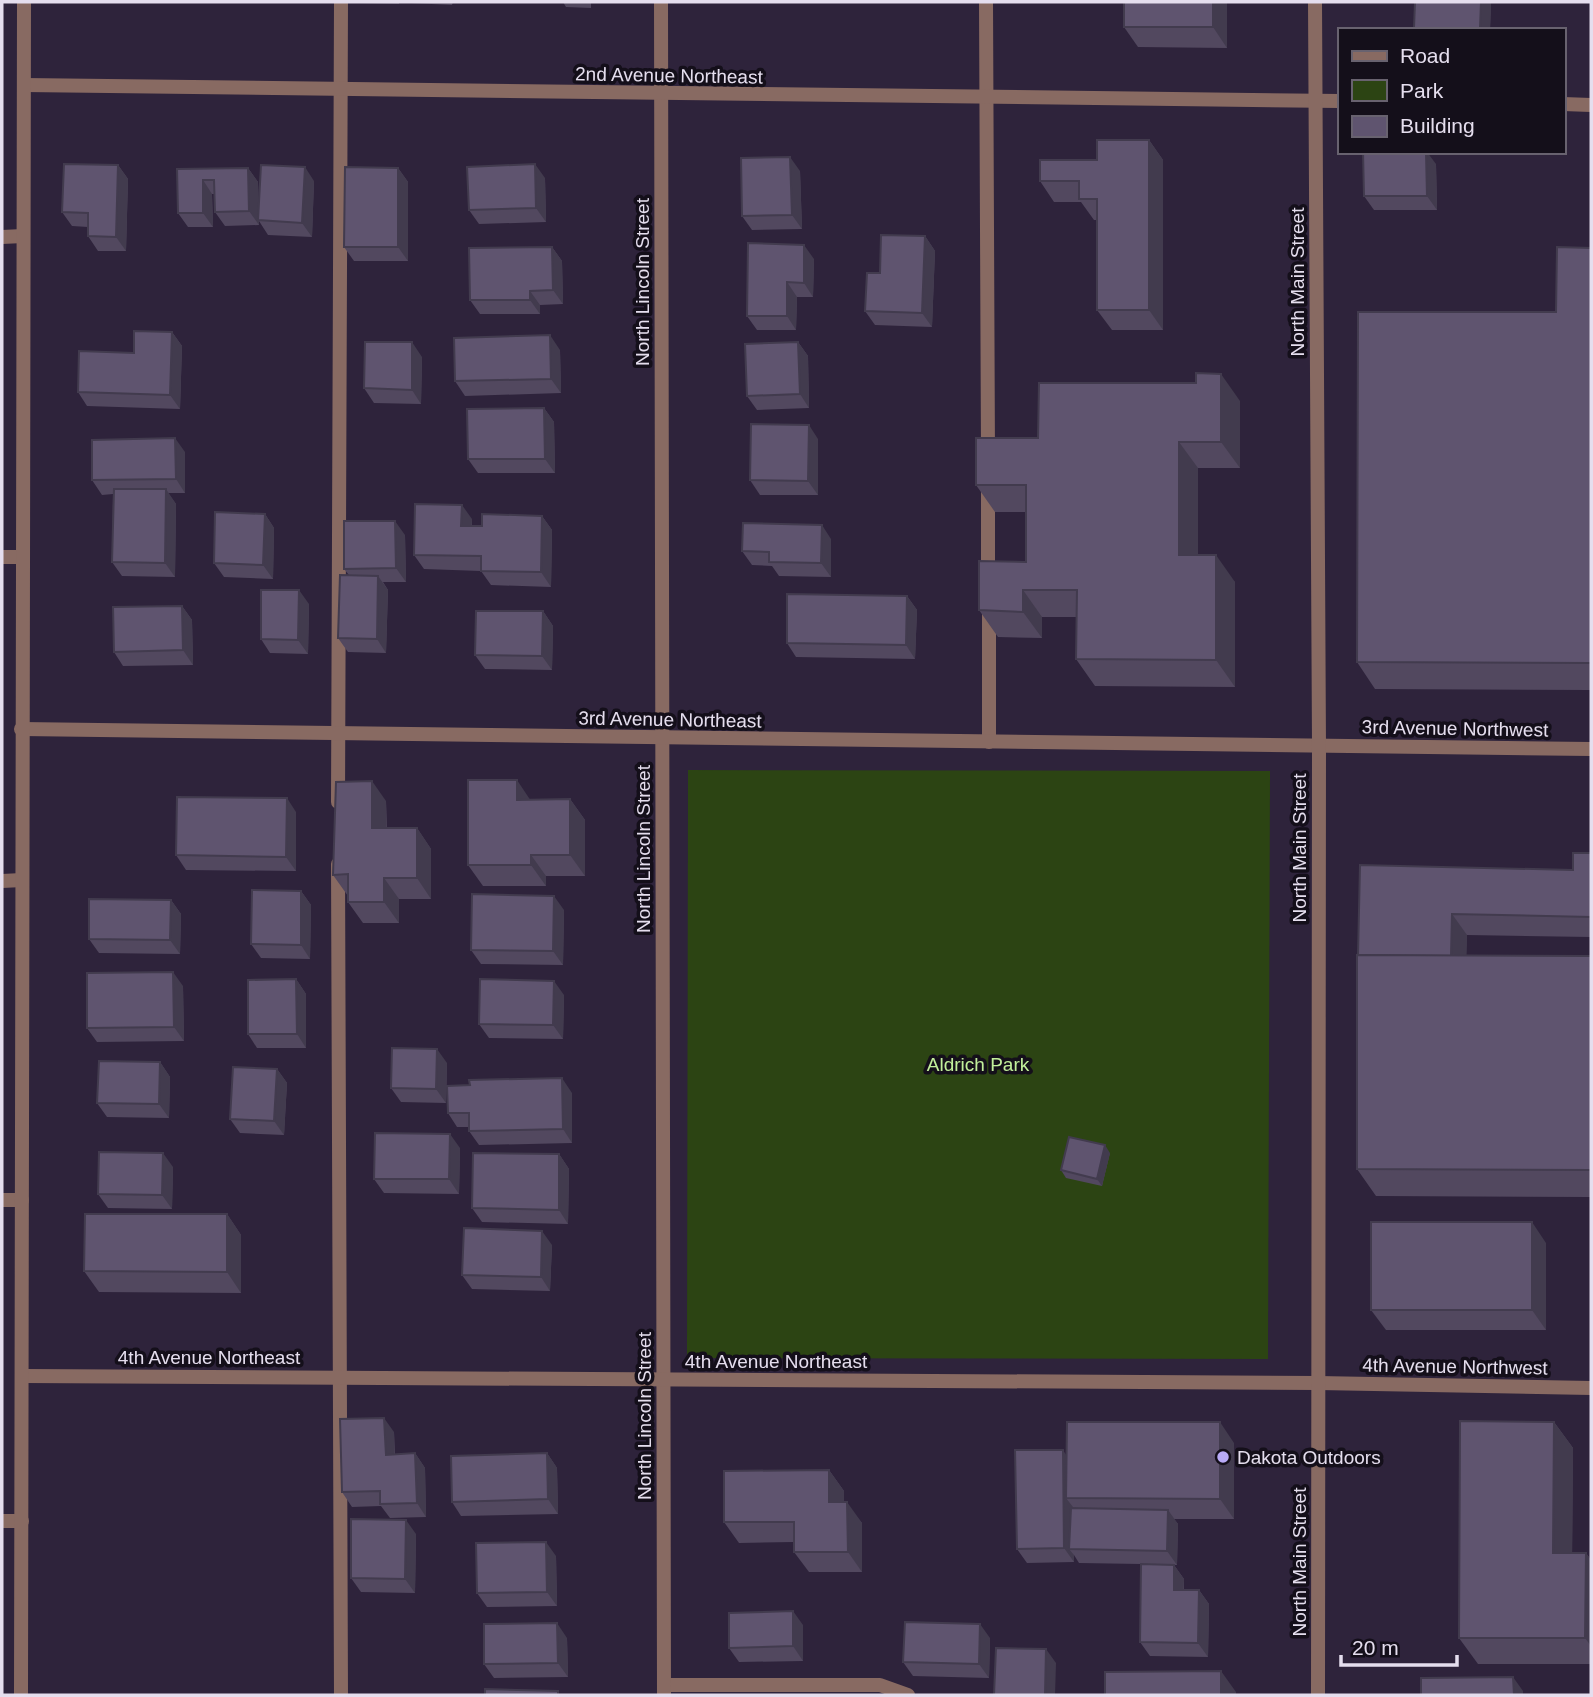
<svg xmlns="http://www.w3.org/2000/svg" width="1593" height="1697" font-family="Arial,sans-serif">
<style>
.green{fill:#2c4413}
.lines{fill:none;stroke-linecap:round;stroke-linejoin:round}
.service{stroke:#886a62;stroke-width:14}
.minor{stroke:#886a62;stroke-width:14}
.tertiary{stroke:#886a62;stroke-width:14}
.wall{fill:#52485f}
.shaded-wall{fill:#423b4e}
.building{fill:#5f546f;stroke:#423b4e;stroke-width:2}
.poi-dot{fill:#b9abf7;stroke:#140f1a;stroke-width:2.5}
.labels{text-anchor:middle;stroke-width:7;stroke-linejoin:round;paint-order:stroke}
.street-label{font-size:19px;fill:#e5deee;stroke:#140f1a}
.park-label{font-size:19px;fill:#c2ef9b;stroke:#140f1a}
.poi-label{font-size:19px;fill:#e5deee;stroke:#140f1a;text-anchor:start}
</style>
<rect width="100%" height="100%" fill="#2e233b"/>
<path class="green" d="M688,770L1270,771L1268,1359L687,1358Z"/>
<g class="lines">
<g class="service">
<path d="M986,2L988,455"/>
<path d="M988,486V578"/>
<path d="M2,557H21"/>
<path d="M989,605V742"/>
<path d="M338,802L341,2"/>
<path d="M338,864L341,1695"/>
<path d="M2,1200H22"/>
<path d="M664,1685H880L908,1695"/>
</g>
<g class="minor">
<path d="M661,2L664,1695"/>
<path d="M24,85L1339,101"/>
<path d="M1563,104L1591,105"/>
<path d="M2,237L23,236"/>
<path d="M21,729L1591,749"/>
<path d="M2,881L22,880"/>
<path d="M23,1376L1318,1383L1591,1388"/>
<path d="M2,1521H22"/>
<path d="M21,1695L24,2"/>
</g>
<path class="tertiary" d="M1315,2L1319,746L1318,1695"/>
</g>
<g class="wall">
<path d="M357,2H399V4L358,3Z"/>
<path d="M410,2H453L452,5L411,3Z"/>
<path d="M469,2H525L470,3Z"/>
<path d="M553,2H591V8L566,7L563,2Z"/>
<path d="M1227,2V48L1138,47L1124,27Z"/>
<path d="M1415,2H1491L1490,30H1416L1414,28Z"/>
<path d="M1149,140L1163,160V330H1112L1097,310V220H1094L1081,202H1054L1040,181Z"/>
<path d="M1436,164L1437,210H1374L1364,196Z"/>
<path d="M118,165L128,179L126,251H98L88,236V227L72,226L62,212Z"/>
<path d="M248,168L258,182L259,216L314,181L312,237L268,235L259,221V225L225,226L215,212L214,194H212L213,227H188L178,213L177,169Z"/>
<path d="M398,168L408,182V261H354L344,247Z"/>
<path d="M800,171L802,229L752,230L742,216Z"/>
<path d="M545,178L546,222L479,224L469,210Z"/>
<path d="M925,236L935,251L932,327L875,325L865,311L880,273Z"/>
<path d="M552,247L562,261L563,304L540,305V314H480L470,300Z"/>
<path d="M1591,248V690L1375,689L1357,662L1556,312Z"/>
<path d="M814,259L813,297H797L796,330H757L747,316Z"/>
<path d="M172,332L182,346L180,409L87,406L78,392Z"/>
<path d="M798,342L808,356L809,408L757,410L747,396Z"/>
<path d="M560,350L561,393L465,396L455,381Z"/>
<path d="M422,357L421,404L374,403L364,388Z"/>
<path d="M1240,401V468H1198V555L1235,582V687L1095,686L1076,659V617H1042V638L998,637L979,610L1026,562V512H995L976,485L1038,438Z"/>
<path d="M544,408L554,422L555,473H478L468,459Z"/>
<path d="M818,439V495H760L750,480Z"/>
<path d="M185,452V493H168L176,504L175,577L122,576L112,562L113,494L102,495L92,480Z"/>
<path d="M265,514L274,528L273,579L224,577L214,563Z"/>
<path d="M542,516L552,530L551,587L491,585L481,571L424,569L414,555L472,519V526H482Z"/>
<path d="M405,535L406,582H383L388,590L386,653L348,652L338,638L349,575L344,569Z"/>
<path d="M831,539V577L779,576L772,566L752,565L742,551Z"/>
<path d="M907,596L917,610L915,659L796,657L787,643Z"/>
<path d="M309,604L308,654L270,653L261,639Z"/>
<path d="M182,606L192,620L193,665L123,666L114,652Z"/>
<path d="M543,611L553,626L552,670L485,669L475,655Z"/>
<path d="M570,799L585,820V876H546V886H483L468,865L530,800Z"/>
<path d="M386,801L387,828H417L431,849V899H399V923H363L348,902V896L333,875Z"/>
<path d="M296,812V871L186,870L176,855Z"/>
<path d="M1591,853V937L1467,935L1466,956H1591V1197L1376,1196L1357,1169L1358,955L1360,865L1573,870Z"/>
<path d="M301,891L311,905L310,959L261,958L251,944Z"/>
<path d="M171,900L181,914L180,954L99,953L89,939Z"/>
<path d="M564,910L563,965L481,964L471,950Z"/>
<path d="M296,979L306,994V1048H257L248,1034Z"/>
<path d="M183,986L184,1041L97,1042L87,1028Z"/>
<path d="M564,995L563,1039L489,1038L479,1024Z"/>
<path d="M160,1062L170,1077L169,1118L107,1117L97,1103Z"/>
<path d="M447,1063L446,1103L401,1102L391,1088Z"/>
<path d="M277,1069L287,1083L284,1135L240,1133L230,1119Z"/>
<path d="M572,1093V1143L479,1145L469,1131V1127H457L448,1113Z"/>
<path d="M460,1148L459,1194L384,1193L374,1179Z"/>
<path d="M1110,1153L1102,1186L1066,1178L1061,1170Z"/>
<path d="M559,1154L569,1169L568,1224L482,1222L472,1208Z"/>
<path d="M173,1167L172,1209L108,1208L98,1194Z"/>
<path d="M227,1214L241,1235V1293L99,1292L84,1271Z"/>
<path d="M1546,1243V1330H1386L1371,1310Z"/>
<path d="M552,1245L550,1291L472,1289L462,1275Z"/>
<path d="M1554,1422L1573,1448L1572,1553H1586L1591,1560V1664H1478L1459,1638Z"/>
<path d="M394,1432L395,1454L415,1453L425,1468L426,1517L390,1518L381,1506L352,1507L342,1492Z"/>
<path d="M1234,1443V1519H1174L1178,1524L1177,1565H1174L1184,1579V1590H1199L1209,1604L1208,1657L1150,1656L1140,1642L1141,1564L1079,1563L1074,1555V1562L1027,1563L1017,1549L1067,1456Z"/>
<path d="M547,1453L557,1468L558,1514L461,1516L452,1502Z"/>
<path d="M829,1470L844,1491V1502L862,1523V1572H809L794,1552V1542L739,1543L724,1522Z"/>
<path d="M416,1534L415,1593L361,1592L351,1578Z"/>
<path d="M556,1556L557,1606L487,1607L477,1593Z"/>
<path d="M803,1625V1661L739,1662L729,1648Z"/>
<path d="M567,1638L568,1677L494,1678L484,1664Z"/>
<path d="M990,1638L989,1678L913,1676L903,1662Z"/>
</g>
<g class="shaded-wall">
<path d="M1213,2H1227V48L1213,27Z"/>
<path d="M1481,2H1491L1490,30H1481L1480,29Z"/>
<path d="M1149,140L1163,160V330L1149,310Z"/>
<path d="M1426,152H1427L1436,164L1437,210L1427,196Z"/>
<path d="M790,157L800,171L802,229L792,215Z"/>
<path d="M535,164L545,178L546,222L536,208Z"/>
<path d="M118,165L128,179L126,251L116,237Z"/>
<path d="M305,167L314,181L312,237L302,223Z"/>
<path d="M248,168L258,182L259,225L249,211Z"/>
<path d="M398,168L408,182V261L398,247Z"/>
<path d="M203,180L212,194L213,227L203,213Z"/>
<path d="M925,236L935,251L932,327L922,313Z"/>
<path d="M804,245L814,259L813,297L804,283Z"/>
<path d="M552,247L562,261L563,304L553,290Z"/>
<path d="M787,282L797,297L796,330L787,316Z"/>
<path d="M530,291L540,305V314L530,300Z"/>
<path d="M172,332L182,346L180,409L170,395Z"/>
<path d="M550,335L560,350L561,393L551,379Z"/>
<path d="M412,342L422,357L421,404L412,390Z"/>
<path d="M798,342L808,356L809,408L800,394Z"/>
<path d="M1221,374L1240,401V468L1221,442Z"/>
<path d="M544,408L554,422L555,473L545,459Z"/>
<path d="M809,425L818,439V495L808,481Z"/>
<path d="M175,438L185,452V493L176,479Z"/>
<path d="M1179,442L1198,468V582L1179,555Z"/>
<path d="M166,489L176,504L175,577L165,563Z"/>
<path d="M462,505L472,519L471,540L461,526Z"/>
<path d="M265,514L274,528L273,579L263,565Z"/>
<path d="M542,516L552,530L551,587L541,572Z"/>
<path d="M395,521L405,535L406,582L396,568Z"/>
<path d="M822,525L831,539V577L821,563Z"/>
<path d="M1216,555L1235,582V687L1216,660Z"/>
<path d="M378,576L388,590L386,653L377,639Z"/>
<path d="M299,590L309,604L308,654L298,640Z"/>
<path d="M1023,590L1042,617V638L1023,612Z"/>
<path d="M907,596L917,610L915,659L906,645Z"/>
<path d="M182,606L192,620L193,665L183,650Z"/>
<path d="M543,611L553,626L552,670L542,656Z"/>
<path d="M517,780L531,801L517,800Z"/>
<path d="M372,781L386,801L387,849L372,828Z"/>
<path d="M287,798L296,812V871L286,857Z"/>
<path d="M570,799L585,820V876L570,855Z"/>
<path d="M417,828L431,849V899L417,878Z"/>
<path d="M531,855L546,876V886L531,865Z"/>
<path d="M384,878L399,899V923L384,902Z"/>
<path d="M301,891L311,905L310,959L301,945Z"/>
<path d="M554,896L564,910L563,965L553,951Z"/>
<path d="M171,900L181,914L180,954L170,940Z"/>
<path d="M1452,914L1467,935L1466,979L1451,959Z"/>
<path d="M173,972L183,986L184,1041L174,1027Z"/>
<path d="M296,979L306,994V1048L297,1034Z"/>
<path d="M554,981L564,995L563,1039L553,1025Z"/>
<path d="M437,1049L447,1063L446,1103L436,1089Z"/>
<path d="M160,1062L170,1077L169,1118L159,1104Z"/>
<path d="M277,1069L287,1083L284,1135L274,1121Z"/>
<path d="M562,1078L572,1093V1143L563,1129Z"/>
<path d="M450,1134L460,1148L459,1194L449,1179Z"/>
<path d="M1105,1145L1110,1153L1102,1186L1097,1179Z"/>
<path d="M163,1153L173,1167L172,1209L162,1195Z"/>
<path d="M559,1154L569,1169L568,1224L559,1210Z"/>
<path d="M227,1214L241,1235V1293L227,1272Z"/>
<path d="M1532,1222L1546,1243V1330L1532,1310Z"/>
<path d="M542,1231L552,1245L550,1291L541,1277Z"/>
<path d="M384,1418L394,1432L395,1469L386,1455Z"/>
<path d="M1220,1422L1234,1443V1519L1220,1499Z"/>
<path d="M1554,1422L1573,1448L1572,1579L1553,1553Z"/>
<path d="M1063,1450L1072,1464L1066,1498L1073,1507L1069,1549L1074,1555V1562L1064,1548Z"/>
<path d="M415,1453L425,1468L426,1517L417,1503Z"/>
<path d="M547,1453L557,1468L558,1514L548,1499Z"/>
<path d="M829,1470L844,1491V1523L829,1502Z"/>
<path d="M847,1502L862,1523V1572L848,1552Z"/>
<path d="M1168,1510L1178,1524L1177,1565L1167,1551Z"/>
<path d="M406,1520L416,1534L415,1593L405,1579Z"/>
<path d="M546,1542L556,1556L557,1606L547,1592Z"/>
<path d="M1586,1553L1591,1560V1646L1585,1638Z"/>
<path d="M1174,1565L1184,1579L1183,1604L1174,1590Z"/>
<path d="M1199,1590L1209,1604L1208,1657L1198,1643Z"/>
<path d="M793,1611L803,1625V1661L793,1646Z"/>
<path d="M557,1623L567,1638L568,1677L558,1663Z"/>
<path d="M980,1624L990,1638L989,1678L979,1664Z"/>
<path d="M1046,1649L1056,1663L1055,1695H1045Z"/>
<path d="M1221,1671L1236,1692V1695H1221Z"/>
<path d="M1513,1677L1523,1691V1695H1514Z"/>
</g>
<g class="building">
<rect x="1124" y="2" width="89" height="25"/>
<path d="M1415,2H1481L1480,29L1414,28Z"/>
<path d="M1097,140H1149V310H1097V199H1079V181H1040V160H1097Z"/>
<path d="M1363,152H1426L1427,196H1364Z"/>
<path d="M790,157L792,215L742,216L741,158Z"/>
<path d="M64,164L118,165L116,237L88,236V213L62,212Z"/>
<path d="M535,164L536,208L469,210L467,167Z"/>
<path d="M261,165L305,167L302,223L258,220Z"/>
<path d="M345,167L398,168V247H344Z"/>
<path d="M248,168L249,211L215,212L214,180H203V213H178L177,169Z"/>
<path d="M881,235L925,236L922,313L865,311L867,273H880Z"/>
<path d="M748,243L804,245V283L787,282V316H747Z"/>
<path d="M552,247L553,290L530,291V300H470L469,248Z"/>
<path d="M1557,247L1591,248V663L1357,662L1358,312H1556Z"/>
<path d="M134,331L172,332L170,395L78,392L79,351L134,353Z"/>
<path d="M550,335L551,379L455,381L454,338Z"/>
<path d="M365,342H412V390L364,388Z"/>
<path d="M798,342L800,394L747,396L745,344Z"/>
<path d="M1196,373L1221,374V442H1179V555H1216V660L1076,659L1077,590H1023V612L979,610V561L1026,562V485H976V438H1038L1039,383H1196Z"/>
<path d="M544,408L545,459H468L467,409Z"/>
<path d="M751,424L809,425L808,481L750,480Z"/>
<path d="M175,438L176,479L92,480V440Z"/>
<path d="M114,489H166L165,563L112,562Z"/>
<path d="M415,504L462,505L461,526H482V514L542,516L541,572L481,571V556L414,555Z"/>
<path d="M215,512L265,514L263,565L214,563Z"/>
<path d="M344,521H395L396,568L344,569Z"/>
<path d="M743,523L822,525L821,563L769,562V552L742,551Z"/>
<path d="M340,575L378,576L377,639L338,638Z"/>
<path d="M261,590H299L298,640L261,639Z"/>
<path d="M787,594L907,596L906,645L787,643Z"/>
<path d="M182,606L183,650L114,652L113,607Z"/>
<path d="M476,611H543L542,656L475,655Z"/>
<path d="M468,780H517V800L570,799V855H531V865H468Z"/>
<path d="M372,781V828H417V878H384V902H348V874L333,875L336,782Z"/>
<path d="M177,797L287,798L286,857L176,855Z"/>
<path d="M1573,853H1591V917L1452,914L1451,956L1358,955L1360,865L1573,870Z"/>
<path d="M252,890L301,891V945L251,944Z"/>
<path d="M472,894L554,896L553,951L471,950Z"/>
<path d="M89,899L171,900L170,940L89,939Z"/>
<path d="M1357,955L1591,956V1170L1357,1169Z"/>
<path d="M173,972L174,1027L87,1028V973Z"/>
<path d="M296,979L297,1034H248V980Z"/>
<path d="M480,979L554,981L553,1025L479,1024Z"/>
<path d="M392,1048L437,1049L436,1089L391,1088Z"/>
<path d="M99,1061L160,1062L159,1104L97,1103Z"/>
<path d="M233,1067L277,1069L274,1121L230,1119Z"/>
<path d="M562,1078L563,1129L469,1131V1113H448L447,1086L470,1085L469,1080Z"/>
<path d="M375,1133L450,1134L449,1179H374Z"/>
<path d="M1069,1137L1105,1145L1097,1179L1061,1170Z"/>
<path d="M99,1152L163,1153L162,1195L98,1194Z"/>
<path d="M473,1153L559,1154V1210L472,1208Z"/>
<path d="M85,1214H227V1272L84,1271Z"/>
<rect x="1371" y="1222" width="161" height="88"/>
<path d="M464,1228L542,1231L541,1277L462,1275Z"/>
<path d="M384,1418L386,1455L415,1453L417,1503L380,1504V1491L342,1492L340,1419Z"/>
<path d="M1460,1421L1554,1422L1553,1553H1586L1585,1638H1459Z"/>
<path d="M1067,1422H1220V1499L1066,1498Z"/>
<path d="M1015,1450H1063L1064,1548L1017,1549Z"/>
<path d="M547,1453L548,1499L452,1502L451,1456Z"/>
<path d="M829,1470V1502H847L848,1552H794V1522H724V1471Z"/>
<path d="M1071,1508L1168,1510L1167,1551L1069,1549Z"/>
<path d="M351,1519L406,1520L405,1579L351,1578Z"/>
<path d="M546,1542L547,1592L477,1593L476,1543Z"/>
<path d="M1141,1564L1174,1565V1590H1199L1198,1643L1140,1642Z"/>
<path d="M793,1611V1646L729,1648V1613Z"/>
<path d="M905,1622L980,1624L979,1664L903,1662Z"/>
<path d="M557,1623L558,1663L484,1664V1624Z"/>
<path d="M996,1648L1046,1649L1045,1695H994Z"/>
<path d="M1221,1671V1695H1105V1672Z"/>
<path d="M1513,1677L1514,1695H1421V1678Z"/>
<path d="M485,1689L558,1691V1695H485Z"/>
</g>
<circle class="poi-dot" cx="1223" cy="1457" r="7"/>
<g class="labels">
<g class="street-label">
<text transform="translate(669 75) rotate(1)" y="7">2nd Avenue Northeast</text>
<text transform="translate(642 282) rotate(-90)" y="7">North Lincoln Street</text>
<text transform="translate(1297 282) rotate(-90)" y="7">North Main Street</text>
<text transform="translate(670 719) rotate(1)" y="7">3rd Avenue Northeast</text>
<text transform="translate(1455 728) rotate(1)" y="7">3rd Avenue Northwest</text>
<text transform="translate(1299 848) rotate(-90)" y="7">North Main Street</text>
<text transform="translate(643 849) rotate(-90)" y="7">North Lincoln Street</text>
<text x="209" y="1364">4th Avenue Northeast</text>
<text x="776" y="1368">4th Avenue Northeast</text>
<text transform="translate(1455 1366) rotate(1)" y="7">4th Avenue Northwest</text>
<text transform="translate(644 1416) rotate(-90)" y="7">North Lincoln Street</text>
<text transform="translate(1299 1562) rotate(-90)" y="7">North Main Street</text>
</g>
<g class="park-label">
<text x="978" y="1071">Aldrich Park</text>
</g>
<g class="poi-label">
<text x="1237" y="1464">Dakota Outdoors</text>
</g>
</g>
<rect width="1593" height="1697" fill="none" stroke="#e5deee" stroke-width="7"/>
<rect x="1338" y="28" width="228" height="126" fill="#140f1a" stroke="#68626f" stroke-width="2"/>
<rect x="1352" y="51" width="35" height="10" fill="#886a62" stroke="#68626f" stroke-width="2"/>
<text x="1400" y="63" font-size="21" fill="#e5deee">Road</text>
<rect x="1352" y="80" width="35" height="21" fill="#2c4413" stroke="#68626f" stroke-width="2"/>
<text x="1400" y="98" font-size="21" fill="#e5deee">Park</text>
<rect x="1352" y="116" width="35" height="21" fill="#5f546f" stroke="#68626f" stroke-width="2"/>
<text x="1400" y="133" font-size="21" fill="#e5deee">Building</text>
<path d="M1341 1655v10h116v-10" fill="none" stroke="#e5deee" stroke-width="3.5"/>
<text x="1352" y="1655" font-size="21" fill="#e5deee" stroke="#140f1a" stroke-width="5" paint-order="stroke">20 m</text>
</svg>
